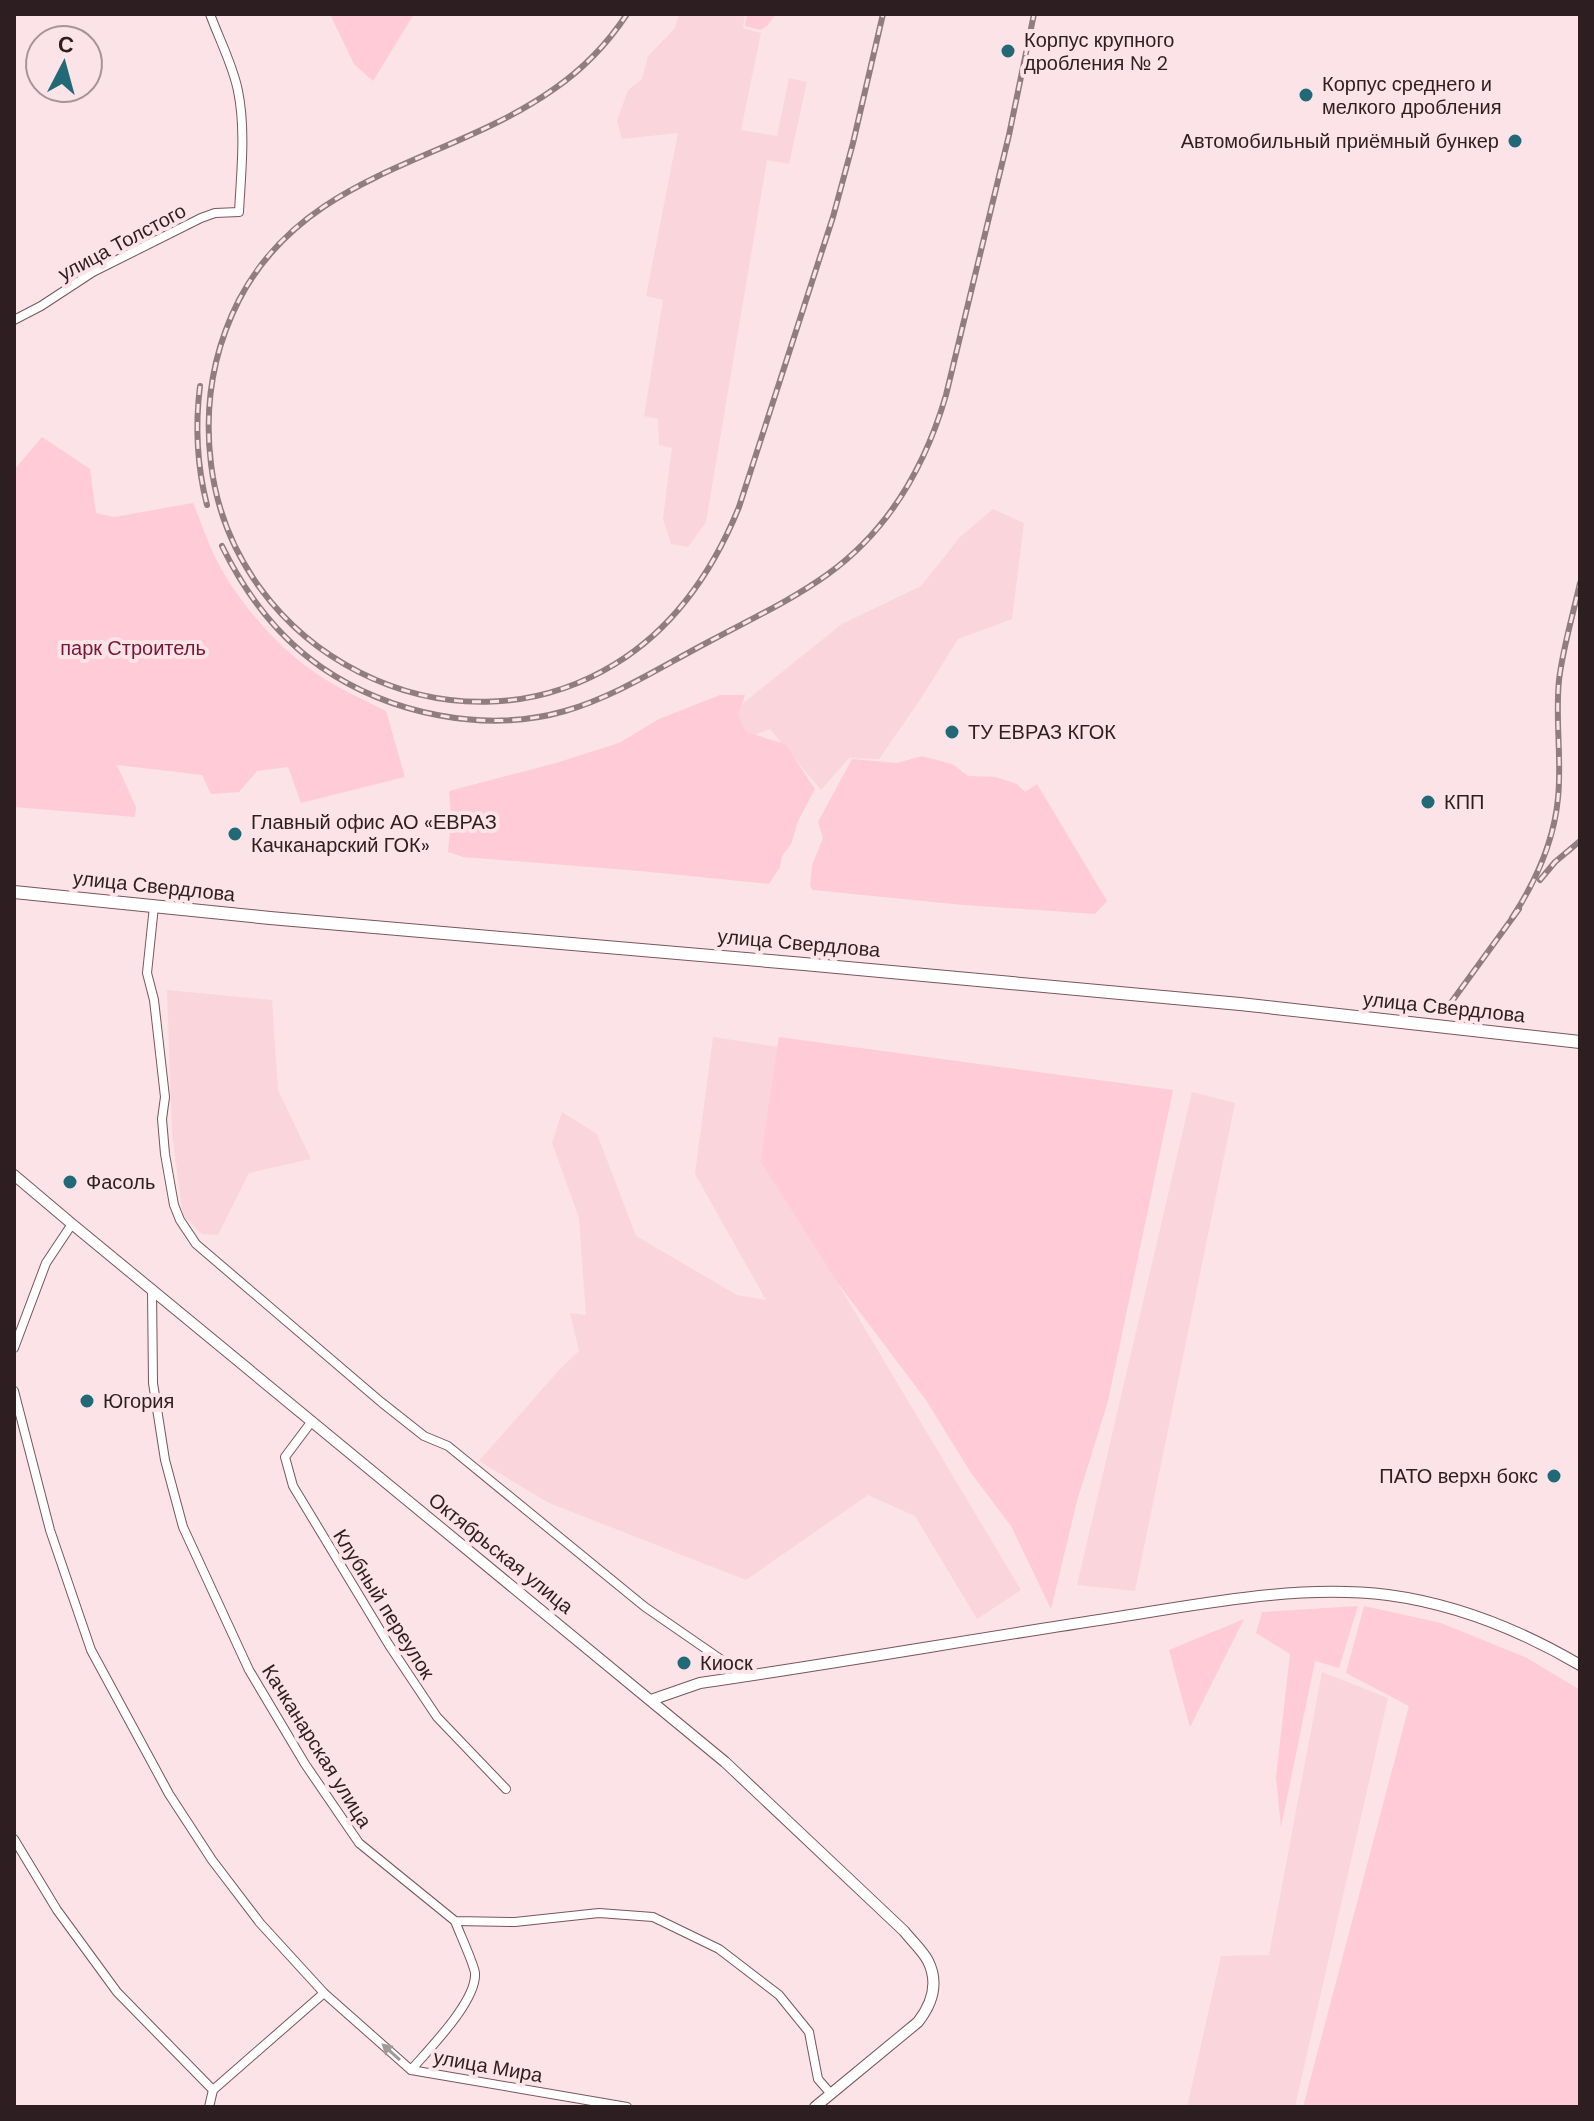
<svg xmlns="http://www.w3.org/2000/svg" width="1594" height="2121" font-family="'DM Sans',sans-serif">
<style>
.built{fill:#fbd5dc}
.green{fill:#ffcbd6}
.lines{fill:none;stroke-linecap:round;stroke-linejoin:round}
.minor-casing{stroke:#77565d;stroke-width:10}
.tertiary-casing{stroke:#77565d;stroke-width:12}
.secondary-casing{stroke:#77565d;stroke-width:14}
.minor{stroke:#fff;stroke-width:8}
.tertiary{stroke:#fff;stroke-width:10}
.secondary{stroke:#fff;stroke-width:12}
.rail-casing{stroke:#907d81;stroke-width:6}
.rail{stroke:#fbe3e7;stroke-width:3;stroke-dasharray:9;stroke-linecap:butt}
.oneway{fill:#a09a9b}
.poi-dot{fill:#226977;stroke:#fbe3e7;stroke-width:3}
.labels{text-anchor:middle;stroke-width:8;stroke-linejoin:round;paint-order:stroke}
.poi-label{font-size:20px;fill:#2c1e21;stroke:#fbe3e7;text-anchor:start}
.street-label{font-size:20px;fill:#2c1e21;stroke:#fbe3e7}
.park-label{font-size:20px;fill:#761739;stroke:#fbe3e7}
</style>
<rect width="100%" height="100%" fill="#fbe3e7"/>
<g class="built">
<path d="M679,14H745L743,28L761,33L741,130L777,136L789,78L807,82L789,164L767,160L706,522L688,547L671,544L663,519L672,448L659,445L658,419L644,416L663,300L646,296L678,133L622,139L617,121L628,90L642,79L648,56L675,28Z"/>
<path d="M993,509L1024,523L1012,619L958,639L920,700L879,759L849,758L821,790L770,729L744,739L732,712L842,624L921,586L960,537Z"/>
<path d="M167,990L272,1000L278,1090L311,1159L249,1173L218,1235L202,1234L183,1215L172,1133Z"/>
<path d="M713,1037L778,1047L760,1161L837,1282L1021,1590L977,1619L915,1516L868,1495L746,1580L549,1503L479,1461L559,1370L579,1351L570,1313L586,1315L579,1218L552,1143L562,1112L597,1134L636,1236L737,1295L766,1300L695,1174Z"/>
<path d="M1192,1092L1235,1103L1135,1591L1077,1585Z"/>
<path d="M1322,1672L1388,1698L1295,2107H1187L1221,1956L1269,1955Z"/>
</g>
<g class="green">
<path d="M330,14H414L373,81L354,64Z"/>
<path d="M747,14H776L767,26L760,30L745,26Z"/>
<path d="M42,437L90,469L96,513L114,517L193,503C200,520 206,538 214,555C234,596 273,643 310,669C333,686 360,698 386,711L405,777L301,803L288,767L257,771L239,792L211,794L202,775L117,765L136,807L135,817L14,807V470Z"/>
<path d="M720,695H745L738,715L746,732L785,744L815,789L798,821L791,844L782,856L780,867L769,884L640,871L463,857L448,852L451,818L449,791L556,763L619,743L659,719Z"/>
<path d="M922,756L952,764L968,776L996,777L1017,784L1025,792L1037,784L1107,901L1095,914L963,905L813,890L810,886L812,865L823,838L818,822L852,759L897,763Z"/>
<path d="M779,1037L1173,1090L1108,1401L1077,1501L1051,1609L1011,1526L971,1473L926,1400L837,1282L760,1161Z"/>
<path d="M1358,1606L1339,1668L1315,1661L1281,1827L1276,1777L1290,1654L1256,1633L1262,1612Z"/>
<path d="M1364,1606L1441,1623L1527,1658L1580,1690V2107H1303L1409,1706L1346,1673Z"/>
<path d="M1244,1619L1190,1727L1169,1650Z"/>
</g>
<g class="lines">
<g class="minor-casing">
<g id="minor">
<path d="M14,320L41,306L93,272L201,218L215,213L239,212C241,173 246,130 238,91C233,65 219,39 210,14"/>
<path d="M154,906L147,973L154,1000L165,1097L162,1119L165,1154L174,1205L180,1220L196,1244L381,1402L424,1436L448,1446L645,1607L745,1676"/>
<path d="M152,1289L153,1383L165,1460L183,1527L249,1670L305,1764L359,1843L455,1921L515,1922L599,1913L653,1917L719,1949L779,1995L809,2032L818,2079L831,2094"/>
<path d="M14,1348L46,1263L72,1224"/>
<path d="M14,1391L50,1530L91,1650L169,1794L212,1860L260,1923L324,1993L411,2070L627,2107"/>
<path d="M312,1421L285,1457L293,1486L389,1645L437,1717L506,1789"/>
<path d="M14,1839L57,1910L117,1992L213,2090"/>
<path d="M411,2070C429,2049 477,2001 475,1973C474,1964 459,1932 455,1921"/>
<path d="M209,2107L213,2090L324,1993"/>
</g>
</g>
<g class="tertiary-casing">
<g id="tertiary">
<path d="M14,1175L72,1224L725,1762L904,1931C911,1940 923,1951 928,1961C939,1983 932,2004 918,2022L815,2107"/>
<path d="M651,1700L700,1683C837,1663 974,1639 1112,1618C1202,1604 1296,1584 1388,1595C1455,1604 1522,1631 1580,1665"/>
</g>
</g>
<g class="secondary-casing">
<path id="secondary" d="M14,892L270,918L804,964L1240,1004L1580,1042"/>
</g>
<use href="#minor" class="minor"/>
<use href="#tertiary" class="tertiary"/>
<use href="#secondary" class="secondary"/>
<g class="rail-casing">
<g id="rail">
<path d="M627,14C608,43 583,69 554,89C448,164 306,171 239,300C213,351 204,407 211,464C234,652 450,765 615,664C674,628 713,571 739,507L833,217L853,143L883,14"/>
<path d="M200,386C195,426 197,466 207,505"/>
<path d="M222,546C245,593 278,637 321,667C389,714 485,734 565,711C617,696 664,665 712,640C751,619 792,600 828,574C889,530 925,467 946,395L1009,135L1034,14"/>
<path d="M1540,880L1555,862L1580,841"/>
<path d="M1512,918C1536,881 1554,842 1558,798C1562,759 1555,719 1559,680C1563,647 1573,615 1580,583"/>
<path d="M1450,1004L1519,909"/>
</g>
</g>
<use href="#rail" class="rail"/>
</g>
<defs><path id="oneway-solid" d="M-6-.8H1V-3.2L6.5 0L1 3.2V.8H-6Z" transform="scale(2)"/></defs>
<use class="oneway" href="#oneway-solid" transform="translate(391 2052) rotate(-138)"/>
<g class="poi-dot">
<circle cx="1008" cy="51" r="8"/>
<circle cx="1306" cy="95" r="8"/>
<circle cx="1515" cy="141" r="8"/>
<circle cx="952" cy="732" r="8"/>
<circle cx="1428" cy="802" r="8"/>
<circle cx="235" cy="834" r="8"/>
<circle cx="70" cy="1182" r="8"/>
<circle cx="87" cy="1401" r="8"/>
<circle cx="1554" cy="1476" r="8"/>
<circle cx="684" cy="1663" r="8"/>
</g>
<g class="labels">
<g class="poi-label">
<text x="1024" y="47">Корпус крупного<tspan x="1024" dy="23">дробления № 2</tspan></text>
<text x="1322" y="91">Корпус среднего и<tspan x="1322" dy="23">мелкого дробления</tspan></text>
<text x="1499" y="148" text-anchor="end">Автомобильный приёмный бункер</text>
<text x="968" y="739">ТУ ЕВРАЗ КГОК</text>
<text x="1444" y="809">КПП</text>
<text x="251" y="829">Главный офис АО «ЕВРАЗ<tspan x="251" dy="23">Качканарский ГОК»</tspan></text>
<text x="86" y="1189">Фасоль</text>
<text x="103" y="1408">Югория</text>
<text x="1538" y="1483" text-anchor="end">ПАТО верхн бокс</text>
<text x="700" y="1670">Киоск</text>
</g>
<g class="street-label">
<text transform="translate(122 242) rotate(-28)" y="7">улица Толстого</text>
<text transform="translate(154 886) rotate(6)" y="7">улица Свердлова</text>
<text transform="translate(799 943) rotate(5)" y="7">улица Свердлова</text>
<text transform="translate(1444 1007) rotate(6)" y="7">улица Свердлова</text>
<text transform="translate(501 1553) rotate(39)" y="7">Октябрьская улица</text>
<text transform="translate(384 1604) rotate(58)" y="7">Клубный переулок</text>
<text transform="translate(317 1746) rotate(58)" y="7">Качканарская улица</text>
<text transform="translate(488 2066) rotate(10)" y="7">улица Мира</text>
</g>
<g class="park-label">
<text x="133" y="655">парк Строитель</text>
</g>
</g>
<rect width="1594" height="2121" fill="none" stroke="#2c1e21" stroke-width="32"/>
<g transform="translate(64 64) rotate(6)"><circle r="38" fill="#fbe3e7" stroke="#a89498" stroke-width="2"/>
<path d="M0-6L14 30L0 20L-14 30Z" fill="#226977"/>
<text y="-12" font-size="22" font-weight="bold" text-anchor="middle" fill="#2c1e21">С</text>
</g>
</svg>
